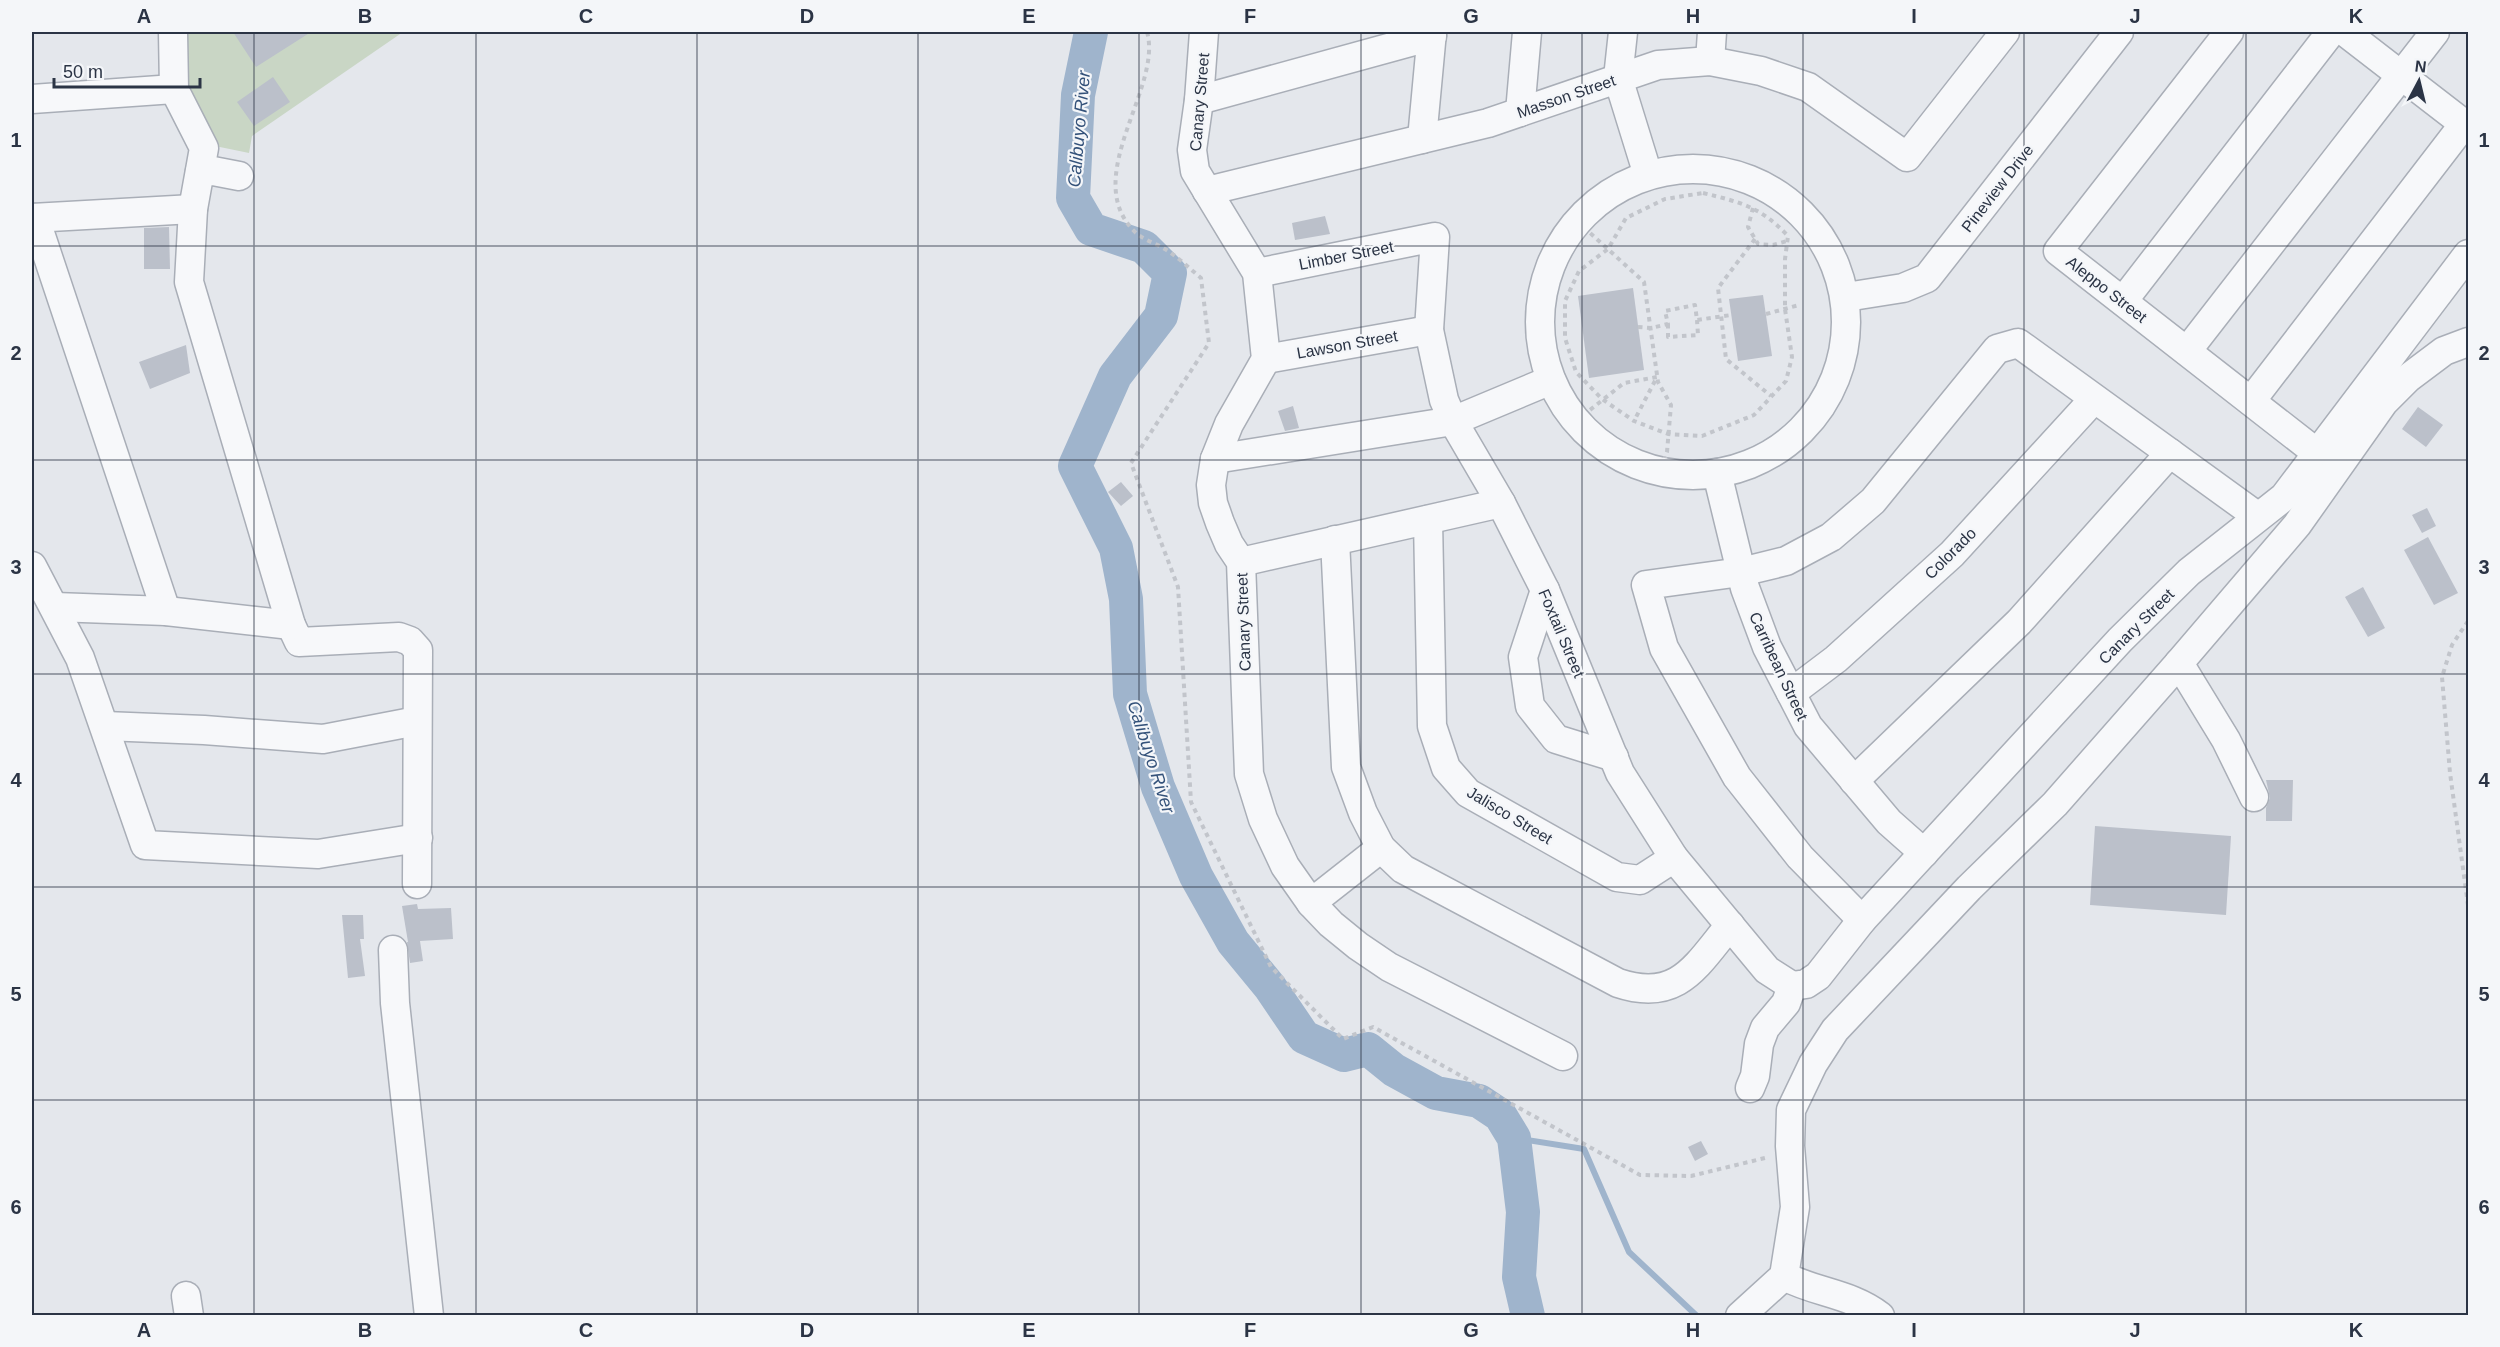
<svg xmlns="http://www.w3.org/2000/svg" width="2500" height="1347" font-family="Helvetica,sans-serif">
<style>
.green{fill:#c9d6c5}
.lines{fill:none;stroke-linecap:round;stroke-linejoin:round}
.stream{stroke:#9fb4cc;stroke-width:6}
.river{stroke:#9fb4cc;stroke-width:34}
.building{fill:#bbc0ca}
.minor-casing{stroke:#a9aeb7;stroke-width:31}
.path{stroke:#c2c5cb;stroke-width:4;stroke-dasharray:4.5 4.5;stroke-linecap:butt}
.minor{stroke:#f7f8fa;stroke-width:28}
.grid{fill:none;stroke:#2b3445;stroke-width:1.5;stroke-opacity:0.55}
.labels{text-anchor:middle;stroke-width:4.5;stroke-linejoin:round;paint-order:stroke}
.street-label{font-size:16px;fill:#2b3445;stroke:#f4f6f9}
.water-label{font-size:18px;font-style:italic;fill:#34527a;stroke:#f4f6f9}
.neatline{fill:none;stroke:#2b3445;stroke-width:2}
.grid-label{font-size:20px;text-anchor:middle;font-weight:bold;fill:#2b3445}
</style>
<rect width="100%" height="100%" fill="#e4e7ec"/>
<path class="green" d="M176,32H403L252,136L249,153L215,146L177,69Z"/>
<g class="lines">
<path class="stream" d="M1514,1138L1584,1149L1629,1252L1697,1316"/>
<path class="river" d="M1091,32L1078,95L1073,198L1091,229L1144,247L1170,273L1161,316L1115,376L1075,466L1116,548L1126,599L1130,694L1158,787L1196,876L1233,942L1270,987L1304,1037L1344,1055L1368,1049L1394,1070L1436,1093L1479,1101L1500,1115L1514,1138L1523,1212L1519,1277L1528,1316"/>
</g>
<g class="building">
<path d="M233,32H311L256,67Z"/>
<path d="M273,77L290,102L254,126L237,102Z"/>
<path d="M1325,216L1330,234L1295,240L1292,223Z"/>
<path d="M169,227L170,269H144V228Z"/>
<path d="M1633,288L1644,370L1589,378L1578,296Z"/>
<path d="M1763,295L1772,356L1738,361L1729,299Z"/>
<path d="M186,345L190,373L150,389L139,362Z"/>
<path d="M1293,406L1299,428L1285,431L1278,411Z"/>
<path d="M2418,407L2443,425L2426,447L2402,429Z"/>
<path d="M1121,482L1133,496L1121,506L1108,492Z"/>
<path d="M2427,508L2436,526L2422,533L2412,515Z"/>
<path d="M2428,537L2458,593L2434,605L2404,550Z"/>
<path d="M2363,587L2385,628L2368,637L2345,597Z"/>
<path d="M2266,780H2293L2292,821H2266V808L2270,798Z"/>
<path d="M2095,826L2231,836L2226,915L2090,905Z"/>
<path d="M417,904L418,909L451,908L453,939L420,941L423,961L410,963L407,942H411H408L402,906Z"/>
<path d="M342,915H363L364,939H360L365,976L348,978Z"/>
<path d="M1701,1141L1708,1154L1695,1161L1688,1147Z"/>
</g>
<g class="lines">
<g class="minor-casing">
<g id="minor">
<path d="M173,32L174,89L204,148L193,209L189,282L291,625L299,642L399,637L410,641L418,650L417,884"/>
<path d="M1204,32L1199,100L1192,150L1195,171L1257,273L1266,359L1229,424L1215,459L1211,485L1213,503L1220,523L1229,544L1241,562L1249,774L1263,819L1285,866L1311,903L1331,924L1358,946L1389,967L1563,1056"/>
<path d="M1623,32L1618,78L1648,175"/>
<path d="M2229,32L2058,251L2317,453"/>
<path d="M2345,32L2468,127"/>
<path d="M1710,61L1712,32"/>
<path d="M32,99L174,89"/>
<path d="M1199,100L1432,36"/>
<path d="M1520,112L1527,32"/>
<path d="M1422,139L1432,32"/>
<circle cx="1693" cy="322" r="153"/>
<path d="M200,172L213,171L239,176"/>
<path d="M1207,191L1488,123L1658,65L1710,61L1761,71L1808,87L1907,157L2005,32"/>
<path d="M32,218L193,209"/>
<path d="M35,218L166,611"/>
<path d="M1257,273L1435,237L1429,330L1444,400L1453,421L1501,503L1545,590L1620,773L1674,858L1767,970L1792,986"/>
<path d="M1846,297L1903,288L1927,278L2119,32"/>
<path d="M2123,301L2331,32"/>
<path d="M2187,351L2435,32"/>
<path d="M1266,359L1429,330"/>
<path d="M2251,401L2464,124"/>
<path d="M1215,459L1453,421L1551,380"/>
<path d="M1717,473L1745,588L1767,647L1808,726L1889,822L1924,853"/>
<path d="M1428,520L1432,726L1446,768L1468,793L1617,877L1640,880L1674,858"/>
<path d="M1335,540L1346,767L1363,813L1381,848L1403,869L1618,983C1678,1003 1696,966 1730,925"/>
<path d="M1241,562L1501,503"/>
<path d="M32,566L80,658L145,845L318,854L418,838"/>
<path d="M1545,590L1523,657L1530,706L1556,739L1614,757"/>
<path d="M55,607L166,611L291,625"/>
<path d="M2179,663L2226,740L2254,797"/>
<path d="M1791,693L1836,659L1952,554L2094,399"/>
<path d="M105,726L204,730L323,739L417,721"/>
<path d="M1854,781L2019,622L2170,453"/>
<path d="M1311,903L1381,848"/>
<path d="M1862,920L1800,857L1737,777L1664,648L1646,585L1741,572L1786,561L1831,537L1873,501L1997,349L2018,343L2257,516"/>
<path d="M393,950L395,1003L429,1316"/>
<path d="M1792,986L1806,984L1818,976L1862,920L2120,640L2189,572L2284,497L2468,254"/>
<path d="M1750,1088L1755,1076L1759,1044L1765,1028L1786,1003L1792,986"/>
<path d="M1784,1276C1816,1293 1850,1293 1880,1316"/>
<path d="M186,1296L189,1316"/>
<path d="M1740,1316L1784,1276L1795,1207L1790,1146L1791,1110L1813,1064L1835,1030L1969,888L2055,804L2179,663L2297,525L2384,402L2408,378L2444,351L2468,342"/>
</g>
</g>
<g class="path">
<path d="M1147,32C1163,87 1081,175 1133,230C1141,239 1155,243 1165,249C1178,257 1189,268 1201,278L1209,343L1131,463L1178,587L1191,802L1271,967L1343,1039L1373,1027L1640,1175L1691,1176L1769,1157"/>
<path d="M1703,193C1740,202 1761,207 1788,236L1785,259V309L1792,357L1786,381L1754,415L1702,436L1668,434L1634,421L1602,399L1576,372L1565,338V301L1579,271L1608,249L1626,218L1665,199Z"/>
<path d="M1753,208L1748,227L1758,244L1773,245L1787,241"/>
<path d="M1577,221L1644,282L1658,382L1671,405L1667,452L1661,471"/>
<path d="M1755,239L1718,288L1726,359L1771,396"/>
<path d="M1766,314L1799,305"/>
<path d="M1668,324V337L1698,335L1697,320"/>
<path d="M1638,327L1651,328L1668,324L1665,311L1695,305L1697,320L1731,315"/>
<path d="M1576,421L1624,383L1657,377L1634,421"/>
<path d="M2468,621L2452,645L2442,677L2450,773L2468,905"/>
</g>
<use href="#minor" class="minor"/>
</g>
<path class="grid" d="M254,32V1316M476,32V1316M697,32V1316M918,32V1316M1139,32V1316M1361,32V1316M1582,32V1316M1803,32V1316M2024,32V1316M2246,32V1316M32,246H2468M32,460H2468M32,674H2468M32,887H2468M32,1100H2468"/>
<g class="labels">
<g class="street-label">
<text transform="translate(1566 96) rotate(-19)" y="6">Masson Street</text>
<text transform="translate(1199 102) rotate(-85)" y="6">Canary Street</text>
<text transform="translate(1997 188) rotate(-52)" y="6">Pineview Drive</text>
<text transform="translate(1346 255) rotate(-11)" y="6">Limber Street</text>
<text transform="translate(2107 289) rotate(38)" y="6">Aleppo Street</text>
<text transform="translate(1347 344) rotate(-10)" y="6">Lawson Street</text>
<text transform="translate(1950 553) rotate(-45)" y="6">Colorado</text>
<text transform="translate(1243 622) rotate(-92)" y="6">Canary Street</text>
<text transform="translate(2136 626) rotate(-45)" y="6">Canary Street</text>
<text transform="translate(1562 633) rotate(67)" y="6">Foxtail Street</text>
<text transform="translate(1779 666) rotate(65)" y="6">Carribean Street</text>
<text transform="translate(1510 815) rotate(31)" y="6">Jalisco Street</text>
</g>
<g class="water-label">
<text transform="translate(1079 129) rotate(-85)" y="6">Calibuyo River</text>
<text transform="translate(1151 757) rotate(72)" y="6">Calibuyo River</text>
</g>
</g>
<rect width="2500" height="1347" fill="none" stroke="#f4f6f9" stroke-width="66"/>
<g transform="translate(2419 81) rotate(7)" stroke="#f4f6f9" stroke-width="4.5" paint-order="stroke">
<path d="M0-4.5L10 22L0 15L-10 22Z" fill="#2b3445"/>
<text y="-9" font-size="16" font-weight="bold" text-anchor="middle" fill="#2b3445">N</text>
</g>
<path d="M54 78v9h146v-9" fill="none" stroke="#2b3445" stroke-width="3"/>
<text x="63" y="78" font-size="18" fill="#2b3445" stroke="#f4f6f9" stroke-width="4.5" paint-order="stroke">50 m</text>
<rect x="33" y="33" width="2434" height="1281" class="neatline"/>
<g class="grid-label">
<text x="144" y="23">A</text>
<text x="365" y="23">B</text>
<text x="586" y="23">C</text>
<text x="807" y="23">D</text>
<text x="1029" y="23">E</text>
<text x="1250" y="23">F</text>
<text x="1471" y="23">G</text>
<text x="1693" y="23">H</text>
<text x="1914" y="23">I</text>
<text x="2135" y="23">J</text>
<text x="2356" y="23">K</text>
<text x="16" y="147">1</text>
<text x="2484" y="147">1</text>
<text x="16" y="360">2</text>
<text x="2484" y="360">2</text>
<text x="16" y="574">3</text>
<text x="2484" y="574">3</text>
<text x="16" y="787">4</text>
<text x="2484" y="787">4</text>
<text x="16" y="1001">5</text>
<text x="2484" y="1001">5</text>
<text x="16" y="1214">6</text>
<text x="2484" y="1214">6</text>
<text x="144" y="1337">A</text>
<text x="365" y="1337">B</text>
<text x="586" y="1337">C</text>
<text x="807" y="1337">D</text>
<text x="1029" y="1337">E</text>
<text x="1250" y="1337">F</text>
<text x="1471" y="1337">G</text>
<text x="1693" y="1337">H</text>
<text x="1914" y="1337">I</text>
<text x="2135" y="1337">J</text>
<text x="2356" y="1337">K</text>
</g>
</svg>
